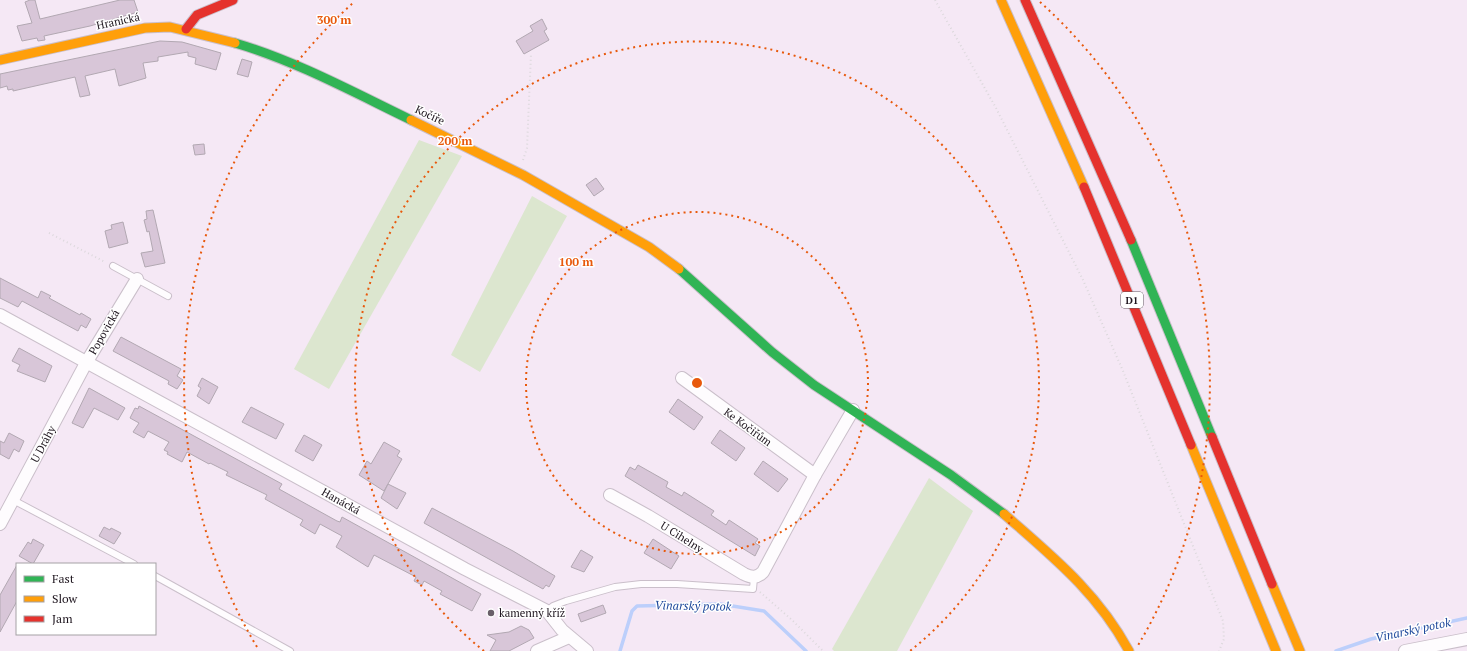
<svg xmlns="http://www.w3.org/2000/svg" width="1467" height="651" font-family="'PT Serif',serif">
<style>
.green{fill:#dce6cf}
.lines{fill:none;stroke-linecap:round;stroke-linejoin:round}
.stream{stroke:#bccffb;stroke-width:3.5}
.building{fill:#d8c6d8;stroke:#b2a8b2}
.lane-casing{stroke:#cabfca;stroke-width:8}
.street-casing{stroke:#cabfca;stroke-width:14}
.fast-casing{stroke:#cabfca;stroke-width:11}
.slow-casing{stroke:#cabfca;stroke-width:11}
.jam-casing{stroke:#cabfca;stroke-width:11}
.path{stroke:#dcd8dc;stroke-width:2;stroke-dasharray:1 3;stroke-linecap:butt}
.lane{stroke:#fefcfe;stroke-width:6}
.street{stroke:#fefcfe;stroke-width:12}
.fast{stroke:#30b455;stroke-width:9}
.slow{stroke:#ff9f0a;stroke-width:9}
.jam{stroke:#e5322d;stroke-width:9}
.ring{fill:none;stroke:#e8590c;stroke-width:2;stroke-dasharray:2 4}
.poi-dot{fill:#695f69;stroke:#fff;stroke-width:1.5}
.labels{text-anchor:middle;stroke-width:3;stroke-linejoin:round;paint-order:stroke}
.shield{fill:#fff;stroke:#625b62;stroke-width:1}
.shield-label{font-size:10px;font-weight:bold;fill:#1e151e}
.street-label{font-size:11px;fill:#1e151e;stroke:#fff}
.poi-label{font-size:11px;fill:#1e151e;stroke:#fff;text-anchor:start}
.water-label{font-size:12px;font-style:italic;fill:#204a9c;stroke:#fff}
.centre{fill:#e8590c;stroke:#fff;stroke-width:2}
.ring-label{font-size:12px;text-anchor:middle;font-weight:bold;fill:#e8590c;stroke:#fff;stroke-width:3;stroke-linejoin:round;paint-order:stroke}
</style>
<rect width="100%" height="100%" fill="#f5e8f5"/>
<g class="green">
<path d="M419,140L462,156L329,389L294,369Z"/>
<path d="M532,196L567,216L480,372L451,355Z"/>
<path d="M929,478L973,511L897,651H834L832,649Z"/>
</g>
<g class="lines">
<g class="stream">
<path d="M620,651L632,611L637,606L720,604L764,611L806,651"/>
<path d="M1336,651L1371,639L1467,618"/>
</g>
</g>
<g class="building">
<path d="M30,0H35L40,19L120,0H134L138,12L90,26L44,36L45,40L38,41L37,38L22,41L17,26L32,23L25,2Z"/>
<path d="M542,19L547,29L544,31L549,40L524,54L516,41L533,31L530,26Z"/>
<path d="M160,41L182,42L221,53L216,70L195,64L196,58L188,56V52L158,57V61L143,63L146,78L119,86L115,69L85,76L90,95L80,97L75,77L13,91V89L8,90L7,86L0,88V74Z"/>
<path d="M242,59L252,62L248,77L237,74Z"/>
<path d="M204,144L205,154L195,155L193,145Z"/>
<path d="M596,178L604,189L594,196L586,185Z"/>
<path d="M153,210L165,263L145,267L141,253L153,251L149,231L147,232L144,220L147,219L146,211Z"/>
<path d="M123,222L128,243L109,248L105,231L112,229L111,225Z"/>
<path d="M0,278L38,298L41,291L51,296L49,298L80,315L81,313L91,319L86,328L81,325L78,331L22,301L18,307L0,298Z"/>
<path d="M121,337L181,369L177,376L183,380L177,389L168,384L169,381L113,351Z"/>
<path d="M19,348L52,366L45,382L17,371L20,365L12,361Z"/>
<path d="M202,378L218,387L209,404L197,396L201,388L198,386Z"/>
<path d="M89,388L125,408L118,420L94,408L83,428L72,423Z"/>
<path d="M678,399L703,417L694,430L669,412Z"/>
<path d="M139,406L282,484L279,489L337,521L340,522L342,517L481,594L472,611L440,594L442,591L424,581L422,585L414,581L416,577L374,555L368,567L336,547L342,536L320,524L315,534L300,525L303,520L265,499L267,495L226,475L228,472L210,463L209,464L187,452L182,462L167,454L168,452L164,450L169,442L148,431L144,438L133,432L139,423L130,418L135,408L138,409Z"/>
<path d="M251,407L284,424L276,439L242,422Z"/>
<path d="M720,430L745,448L736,461L711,443Z"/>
<path d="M9,433L24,441L19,452L14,449L9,459L0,454V441L4,443Z"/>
<path d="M304,435L322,445L313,461L295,451Z"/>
<path d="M384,442L400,451L397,456L402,459L384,491L359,475L367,461L371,464Z"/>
<path d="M763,461L788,479L778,492L754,474Z"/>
<path d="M638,465L668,482L666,487L682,496L684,492L714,511L711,515L726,525L729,520L758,539L755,543L760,546L755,556L625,476L630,467L635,470Z"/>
<path d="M388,484L406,493L397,509L381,498Z"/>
<path d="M432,508L513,551L555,576L549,587L546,585L543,589L424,523Z"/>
<path d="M104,527L110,530L111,528L121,533L114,544L99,536Z"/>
<path d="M33,539L44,545L33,564L19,556L28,542L31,544Z"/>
<path d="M653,539L679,556L671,569L644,553Z"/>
<path d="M581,550L593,557L584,572L571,567Z"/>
<path d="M17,565V601L0,632V595Z"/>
<path d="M603,605L606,613L581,622L578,614Z"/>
<path d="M521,626L529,630L534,638L509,651H490L496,640L487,635L509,632Z"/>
</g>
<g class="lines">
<g class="lane-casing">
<g id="lane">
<path d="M113,266L168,296"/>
<path d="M13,500L134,564"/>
<path d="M155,576L290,651"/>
<path d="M547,611L553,606L566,601L615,587L641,584H677L753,589L754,578"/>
</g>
</g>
<g class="street-casing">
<g id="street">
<path d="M0,315L465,569L547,611L562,630L587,651"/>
<path d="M682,378L815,475"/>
<path d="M610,495L648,516L744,574C752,578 757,578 763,572L815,475L853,410"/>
<path d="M0,524L86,363L137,279"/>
<path d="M537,651L569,637"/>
<path d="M1405,651L1467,639"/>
</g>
</g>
<g class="fast-casing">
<g id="fast">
<path d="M235,43C296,61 353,92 411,120"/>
<path d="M1131,240L1212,437"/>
<path d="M679,269L772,352L814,385L951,475L1004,514"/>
</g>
</g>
<g class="slow-casing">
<g id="slow">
<path d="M1001,0L1084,187"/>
<path d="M0,60L145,28L170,27L235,43"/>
<path d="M411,120L523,175L649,247L679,269"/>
<path d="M1191,445L1276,651"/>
<path d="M1004,514C1053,557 1097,592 1129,651"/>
<path d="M1272,584L1300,651"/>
</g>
</g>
<g class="jam-casing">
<g id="jam">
<path d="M1025,0L1131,240"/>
<path d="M186,29L197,15L233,0"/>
<path d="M1084,187L1191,445"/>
<path d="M1212,437L1272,584"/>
</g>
</g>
<g class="path">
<path d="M935,0L996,108L1083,280L1123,371L1223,621L1224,639L1219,651"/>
<path d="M523,160L527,148L531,54"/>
<path d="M49,233L105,262"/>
<path d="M760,592L792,620L823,651"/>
</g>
<use href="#lane" class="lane"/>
<use href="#street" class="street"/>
<use href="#fast" class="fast"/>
<use href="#slow" class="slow"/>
<use href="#jam" class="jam"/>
</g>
<g class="ring">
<circle cx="697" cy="383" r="171"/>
<path d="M484 651A342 342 0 1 1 910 651"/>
<path d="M257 647A513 513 0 0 1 354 2M1040 2A513 513 0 0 1 1137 647"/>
</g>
<circle class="poi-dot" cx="491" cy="613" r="4"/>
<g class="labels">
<rect class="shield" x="1121" y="292" width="22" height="16" rx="3"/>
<g class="shield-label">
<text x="1132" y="304">D1</text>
</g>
<g class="street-label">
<text transform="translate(118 21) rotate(-12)" y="4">Hranická</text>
<text transform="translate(430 115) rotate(25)" y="4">Kočíře</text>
<text transform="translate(104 332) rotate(-60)" y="4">Popovická</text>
<text transform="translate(748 427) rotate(36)" y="4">Ke Kočiřům</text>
<text transform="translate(43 444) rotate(-62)" y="4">U Dráhy</text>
<text transform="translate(341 501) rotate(29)" y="4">Hanácká</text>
<text transform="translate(682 537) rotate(32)" y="4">U Cihelny</text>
</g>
<g class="poi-label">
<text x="499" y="617">kamenný kříž</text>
</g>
<g class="water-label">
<text transform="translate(693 606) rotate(1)" y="4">Vinarský potok</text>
<text transform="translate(1413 630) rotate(-12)" y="4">Vinarský potok</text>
</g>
</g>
<circle cx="697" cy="383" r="6" class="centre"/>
<g class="ring-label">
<text x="334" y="24">300 m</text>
<text x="455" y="145">200 m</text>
<text x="576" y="266">100 m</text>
</g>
<rect x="16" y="563" width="140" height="72" fill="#ffffff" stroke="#a5a1a5"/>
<rect x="24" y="576" width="20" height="6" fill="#30b455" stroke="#a5a1a5"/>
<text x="52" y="583" font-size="12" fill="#1e151e">Fast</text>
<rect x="24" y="596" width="20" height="6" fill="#ff9f0a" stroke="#a5a1a5"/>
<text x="52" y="603" font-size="12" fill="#1e151e">Slow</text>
<rect x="24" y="616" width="20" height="6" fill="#e5322d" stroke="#a5a1a5"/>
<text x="52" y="623" font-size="12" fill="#1e151e">Jam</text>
</svg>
